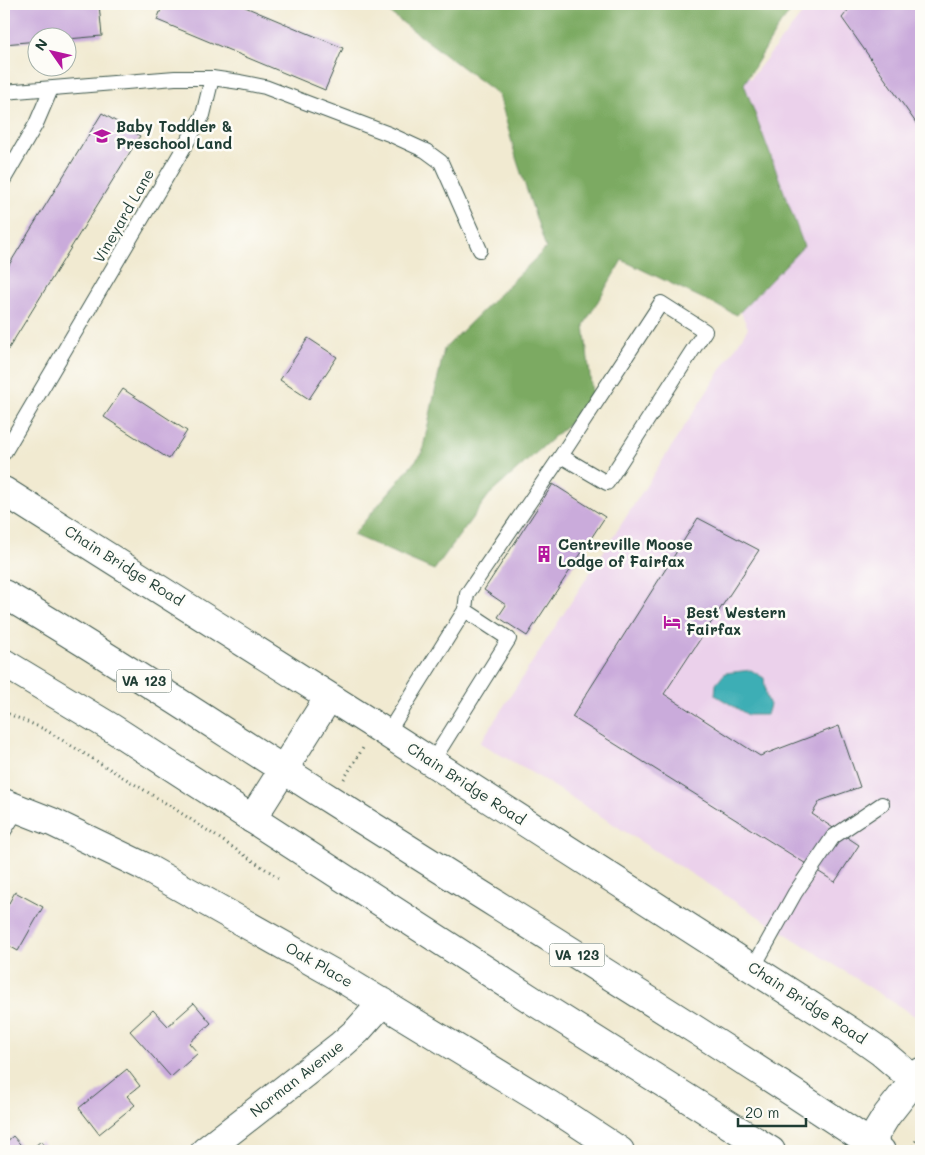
<svg xmlns="http://www.w3.org/2000/svg" width="925" height="1155" font-family="Mali,sans-serif">
<style>
.built{fill:#ebd1eb}
.forest{fill:#7caa62;stroke:#4e744b}
.water{fill:#3daeb5;stroke:#2e7674}
.building{fill:#caabdb}
.lines{fill:none;stroke-linecap:round;stroke-linejoin:round}
.lane-casing{stroke:#3e574c;stroke-width:16}
.street-casing{stroke:#3e574c;stroke-width:30}
.secondary-casing{stroke:#3e574c;stroke-width:30}
.primary-casing{stroke:#3e574c;stroke-width:30}
.path{stroke:#3e574c;stroke-width:3;stroke-dasharray:1 4;stroke-linecap:butt}
.lane{stroke:#fff;stroke-width:14}
.street{stroke:#fff;stroke-width:28}
.secondary{stroke:#fff;stroke-width:28}
.primary{stroke:#fff;stroke-width:28}
.labels{text-anchor:middle;stroke-width:5;stroke-linejoin:round;paint-order:stroke}
.shield{fill:#fdfcf7;stroke:#62766e;stroke-width:1}
.shield-label{font-size:14px;font-weight:bold;fill:#1f3d34}
.poi-label{font-size:15px;font-weight:bold;fill:#1f3d34;stroke:#fdfcf7;text-anchor:start}
.street-label{font-size:15px;fill:#1f3d34;stroke:#fdfcf7}
</style>
<rect width="100%" height="100%" fill="#fdfcf7"/>
<filter id="ink" filterUnits="userSpaceOnUse"><feTurbulence type="fractalNoise" baseFrequency=".02" numOctaves="2"/><feDisplacementMap in="SourceGraphic" scale="10" xChannelSelector="R" yChannelSelector="G"/><feConvolveMatrix kernelMatrix="1 2 1 2 8 2 1 2 1" color-interpolation-filters="sRGB"/></filter>
<filter id="wash" filterUnits="userSpaceOnUse"><feTurbulence type="fractalNoise" baseFrequency=".0096" numOctaves="4" result="noise"/><feDisplacementMap in="SourceGraphic" scale="20" xChannelSelector="R" yChannelSelector="G"/><feGaussianBlur stdDeviation="1.12" result="paint"/><feColorMatrix in="noise" values="0 0 0 0 0 0 0 0 0 0 0 0 0 0 0 0 0 1.4 0 .05"/><feComposite in="paint" operator="in"/></filter>
<g filter="url(#wash)">
<rect width="100%" height="100%" fill="#f1ead1"/>
<path class="built" d="M677,4L750,79L810,4H921V1020L544,780L480,743L748,328L722,271Z"/>
<path class="forest" d="M378,4H797L781,23L744,84L804,246L737,315L622,260L584,325L593,402L489,495L434,570L353,535L422,453L444,349L546,248L517,161L499,95Z"/>
<path class="water" d="M751,670L764,678L766,696L770,705L767,715H748L715,695L716,684L725,673Z"/>
<g id="blocks">
<g class="building">
<path d="M4,4H99L102,36L68,39L38,38V41L4,44Z"/>
<path d="M163,4H238L343,48L325,90L157,20Z"/>
<path d="M853,4H921V130L842,18Z"/>
<path d="M102,113L140,136L4,356V273Z"/>
<path d="M308,338L337,357L309,399L280,380Z"/>
<path d="M123,389L187,431L169,459L104,417Z"/>
<path d="M553,484L605,517L527,636L498,617L506,605L484,590Z"/>
<path d="M698,518L759,550L664,694L760,756L839,726L860,787L820,801L812,814L859,845L835,882L572,717Z"/>
<path d="M15,892L43,907L18,951L4,943V912Z"/>
<path d="M194,1003L211,1023L189,1043L198,1053L171,1077L130,1031L153,1010L168,1026Z"/>
<path d="M127,1069L140,1086L127,1096L135,1105L99,1134L79,1108Z"/>
<path d="M13,1136L26,1151H4V1144Z"/>
<path d="M41,1141L49,1151H29Z"/>
</g>
</g>
</g>
<g filter="url(#ink)">
<use href="#blocks" fill-opacity="0" stroke="#3e574c" stroke-width="1"/>
<g class="lines">
<g class="lane-casing">
<g id="lane">
<path d="M4,92L175,78H212L240,82L265,87L389,134L426,151L441,162L480,250"/>
<path d="M4,179L36,124L51,89"/>
<path d="M4,453L203,115L212,78"/>
<path d="M465,610L467,594L561,456L661,303L705,331L607,483L561,456"/>
<path d="M387,734L465,610L509,639L432,762"/>
<path d="M4,831L18,809"/>
<path d="M753,968L795,893L833,837L882,804"/>
</g>
</g>
<g class="street-casing">
<g id="street">
<path d="M4,491L374,725L864,1040L881,1052L921,1086"/>
<path d="M4,803L52,822L143,866L338,976L550,1105L620,1151"/>
<path d="M252,819L329,697"/>
<path d="M205,1151L341,1045L358,1030L383,1002"/>
</g>
</g>
<g class="secondary-casing">
<path id="secondary" d="M865,1151L887,1115L921,1072"/>
</g>
<g class="primary-casing">
<g id="primary">
<path d="M4,594C115,659 222,731 331,800C515,917 701,1030 881,1151"/>
<path d="M4,663L112,728L535,1002L771,1151"/>
</g>
</g>
<g class="path">
<path d="M4,712L44,729L172,807L279,878"/>
<path d="M344,779L363,748"/>
<path d="M913,1146L921,1132"/>
</g>
<use href="#lane" class="lane"/>
<use href="#street" class="street"/>
<use href="#secondary" class="secondary"/>
<use href="#primary" class="primary"/>
</g>
</g>
<defs>
<g id="school-bare" transform="scale(1.35)"><path d="M0-5L7-2L0 1L-7-2ZM-4 1L0 2.5L4 1V4Q0 6-4 4Z" fill="#b5179e" stroke="#fdfcf7" stroke-width="2.5" paint-order="stroke"/></g>
<g id="building-bare" transform="scale(1.35)"><path d="M-4-6H4V6H1V3H-1V6H-4ZM-2.5-4.3h1.7v1.8h-1.7ZM.8-4.3h1.7v1.8H.8ZM-2.5-1h1.7V.8h-1.7ZM.8-1h1.7V.8H.8Z" fill="#b5179e" stroke="#fdfcf7" stroke-width="2.5" paint-order="stroke"/></g>
<g id="hotel-bare" transform="scale(1.35)"><path d="M-6-4.5h1.5V1H6V5H4.5V3h-9V5H-6ZM-4 0a1.8 1.8 0 1 1 3.6 0ZM.5 0V-2.5h3Q6-2.5 6 0Z" fill="#b5179e" stroke="#fdfcf7" stroke-width="2.5" paint-order="stroke"/></g>
</defs>
<g fill-rule="evenodd">
<use href="#school-bare" x="102" y="136"/>
<use href="#building-bare" x="544" y="554"/>
<use href="#hotel-bare" x="672" y="622"/>
</g>
<g class="labels">
<g class="shield">
<rect x="116.5" y="669.5" width="55" height="23" rx="4"/>
<rect x="549.5" y="943.5" width="55" height="23" rx="4"/>
</g>
<g class="shield-label">
<text x="144" y="686">VA 123</text>
<text x="577" y="960">VA 123</text>
</g>
<g class="poi-label">
<text x="116" y="132">Baby Toddler &amp;<tspan x="116" dy="17">Preschool Land</tspan></text>
<text x="558" y="550">Centreville Moose<tspan x="558" dy="17">Lodge of Fairfax</tspan></text>
<text x="686" y="618">Best Western<tspan x="686" dy="17">Fairfax</tspan></text>
</g>
<g class="street-label">
<text transform="translate(124 216) rotate(-60)" y="5">Vineyard Lane</text>
<text transform="translate(124 566) rotate(32)" y="5">Chain Bridge Road</text>
<text transform="translate(466 784) rotate(33)" y="5">Chain Bridge Road</text>
<text transform="translate(319 965) rotate(30)" y="5">Oak Place</text>
<text transform="translate(807 1003) rotate(33)" y="5">Chain Bridge Road</text>
<text transform="translate(297 1079) rotate(-38)" y="5">Norman Avenue</text>
</g>
</g>
<rect width="925" height="1155" fill="none" stroke="#fdfcf7" stroke-width="20"/>
<g transform="translate(52 52) rotate(304)"><circle r="24" fill="#fdfcf7" stroke="#a4b0a9"/>
<path d="M0-4L9 19L0 12L-9 19Z" fill="#b5179e"/>
<text y="-8" font-size="14" font-weight="bold" text-anchor="middle" fill="#1f3d34">N</text>
</g>
<path d="M738 1118v8h68v-8" fill="none" stroke="#1f3d34" stroke-width="2.5"/>
<text x="745" y="1118" font-size="15" fill="#1f3d34" stroke="#fdfcf7" stroke-width="4" paint-order="stroke">20 m</text>
</svg>
